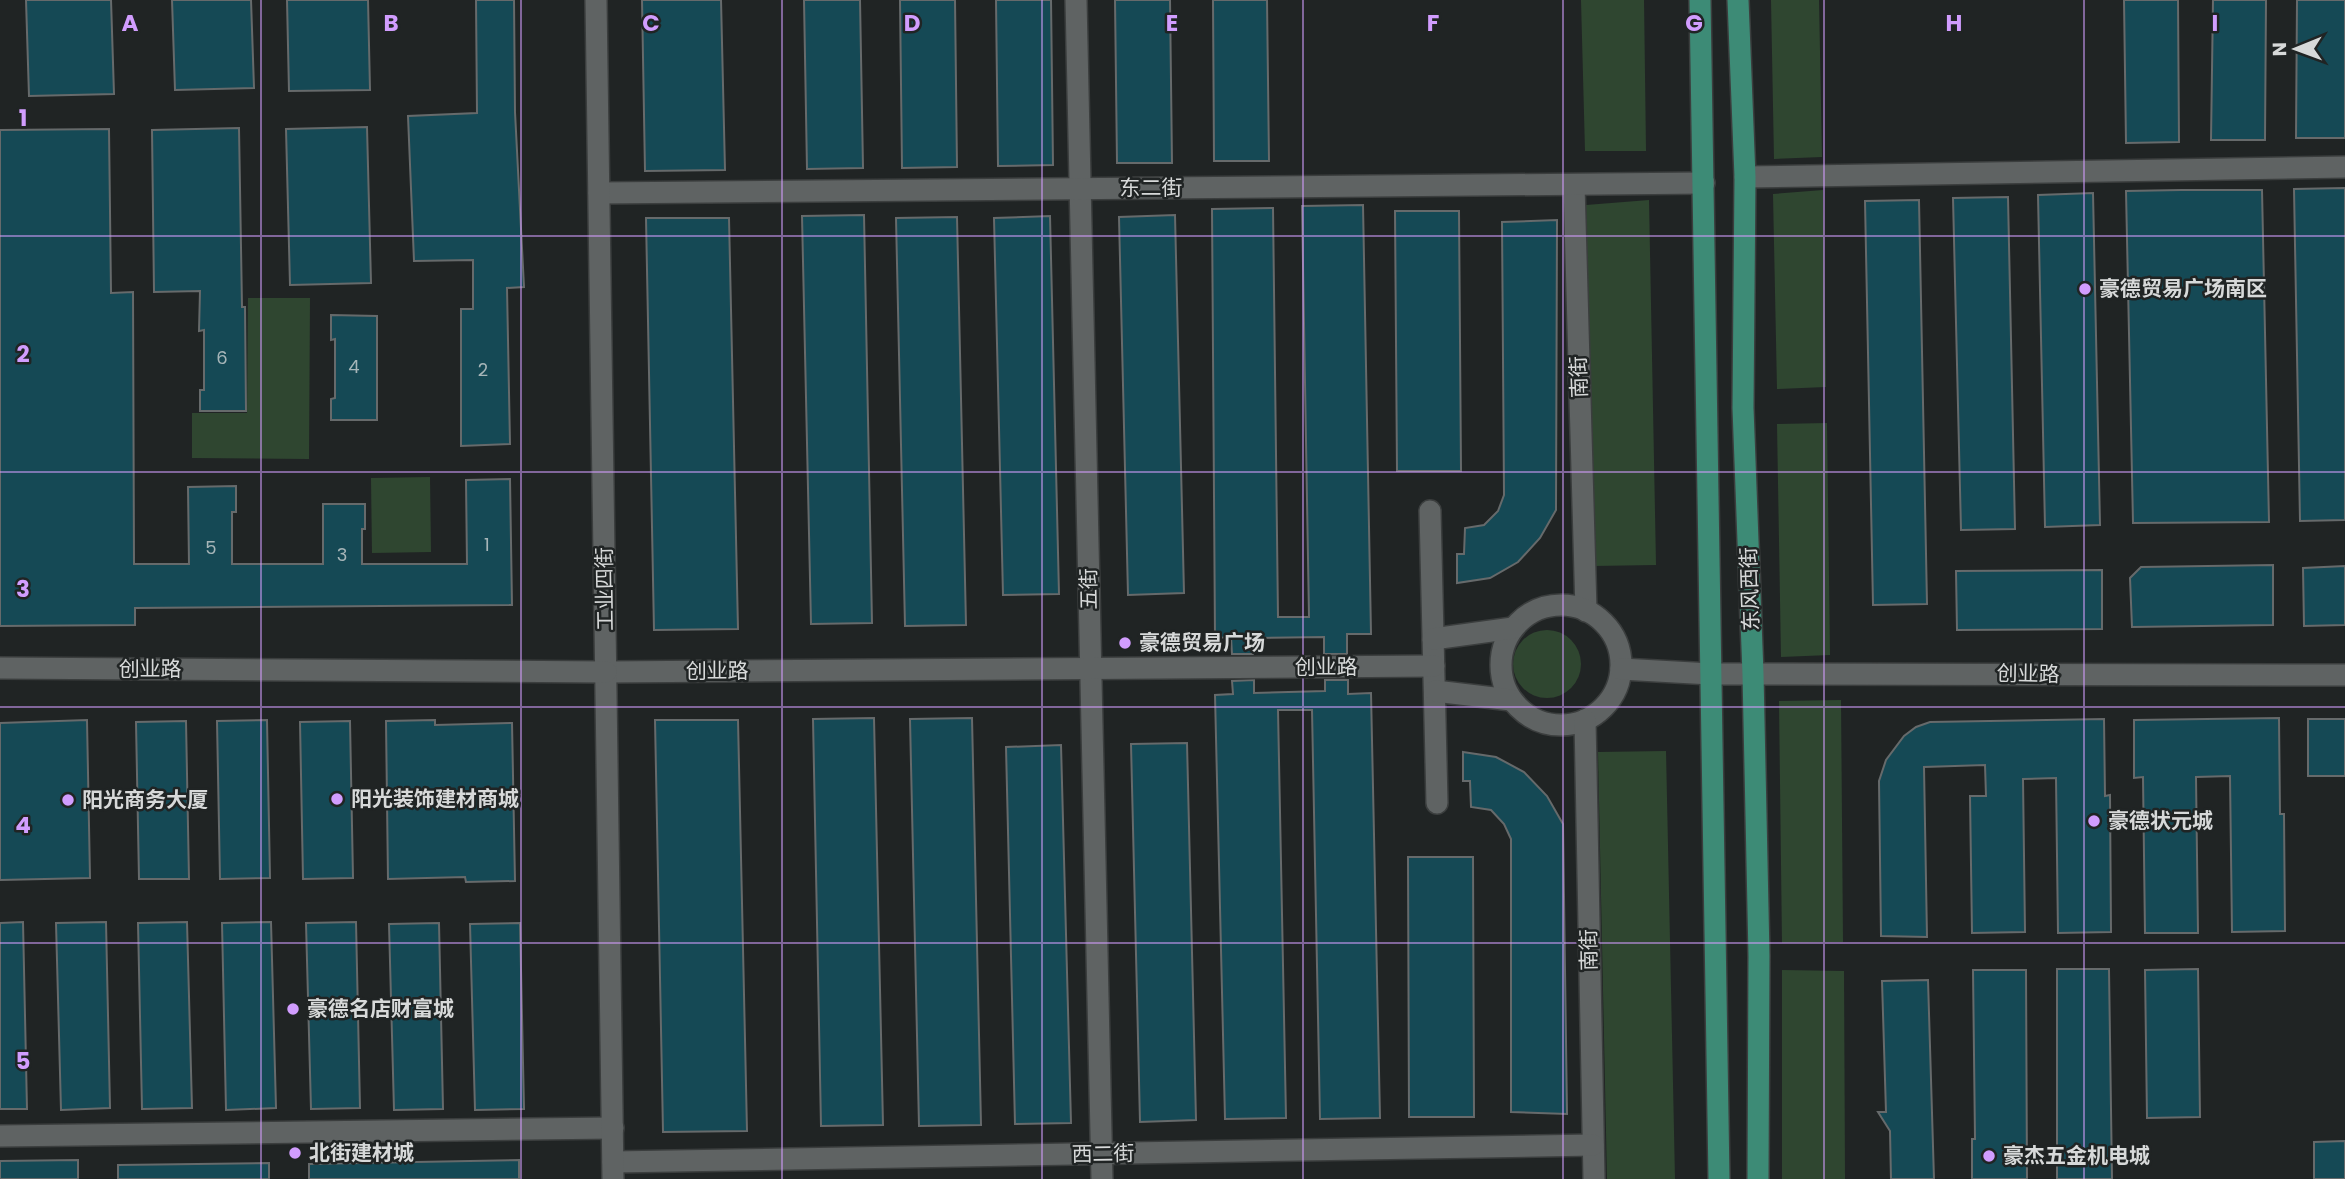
<svg xmlns="http://www.w3.org/2000/svg" width="2345" height="1179" font-family="Poppins,'Noto Sans SC',sans-serif">
<style>
.green{fill:#2f4630}
.building{fill:#154955;stroke:#666a6b;stroke-width:2}
.lines{fill:none;stroke-linecap:round;stroke-linejoin:round}
.minor-casing{stroke:#3b3e3e;stroke-width:24}
.tertiary-casing{stroke:#3b3e3e;stroke-width:24}
.primary-casing{stroke:#3b3e3e;stroke-width:24}
.minor{stroke:#5f6363;stroke-width:21}
.tertiary{stroke:#5f6363;stroke-width:21}
.primary{stroke:#3d8b76;stroke-width:21}
.grid{fill:none;stroke:#d19dfe;stroke-width:2;stroke-opacity:0.55}
.poi-dot{fill:#d19dfe;stroke:#202424;stroke-width:2.5}
.labels{text-anchor:middle;stroke-width:5;stroke-linejoin:round;paint-order:stroke}
.number-label{font-size:18px;fill:#a6b5b8}
.street-label{font-size:21px;fill:#d7d9d9;stroke:#202424}
.poi-label{font-size:21px;font-weight:bold;fill:#d7d9d9;stroke:#202424;text-anchor:start}
.grid-label{font-size:23px;text-anchor:middle;font-weight:bold;fill:#d19dfe;stroke:#202424;stroke-width:5;stroke-linejoin:round;paint-order:stroke}
</style>
<rect width="100%" height="100%" fill="#202424"/>
<g class="green">
<path d="M1581,0H1644L1646,151H1585Z"/>
<path d="M1771,0H1819L1822,157L1774,159Z"/>
<path d="M1823,190L1826,387L1777,389L1773,194Z"/>
<path d="M1649,200L1656,565L1593,566L1586,205Z"/>
<path d="M248,298H310L309,459L192,458V413H247Z"/>
<path d="M1827,423L1830,655L1781,657L1777,424Z"/>
<path d="M430,477L431,552L372,553L371,478Z"/>
<circle cx="1547" cy="664" r="34"/>
<path d="M1841,700L1843,942L1782,943L1779,701Z"/>
<path d="M1666,751L1675,1179H1607L1598,752Z"/>
<path d="M1782,970L1844,971L1845,1179H1782Z"/>
</g>
<g class="building">
<path d="M26,0H111L114,94L29,96Z"/>
<path d="M172,0H251L254,88L175,90Z"/>
<path d="M287,0H368L370,90L289,91Z"/>
<path d="M476,0H514L515,112L524,287L507,288L510,444L461,446V309H473V260L414,261L408,116L477,113Z"/>
<path d="M642,0H721L725,170L645,171Z"/>
<path d="M804,0H860L863,168L807,169Z"/>
<path d="M900,0H955L957,167L902,168Z"/>
<path d="M996,0H1051L1053,165L998,166Z"/>
<path d="M1115,0H1170L1172,163H1117Z"/>
<path d="M1213,0H1267L1269,161H1214Z"/>
<path d="M2124,0H2178L2179,142L2126,143Z"/>
<path d="M2213,0H2266L2265,140H2211Z"/>
<path d="M2297,0H2345V138H2296Z"/>
<path d="M367,127L371,283L290,285L286,129Z"/>
<path d="M239,128L242,307H245L246,411H200V390H204V330L199,331L200,291L154,292L152,130Z"/>
<path d="M109,129L111,293L133,292L134,564H189L188,487L236,486V512H232V564H323V504H365V529H362V564H467L466,480L510,479L512,605L135,608V625L0,626V130Z"/>
<path d="M2345,188V520L2300,521L2294,189Z"/>
<path d="M2181,190H2262L2269,522L2133,523L2126,191Z"/>
<path d="M2093,193L2100,525L2045,527L2038,195Z"/>
<path d="M2008,197L2015,529L1961,530L1953,198Z"/>
<path d="M1919,200L1927,604L1873,605L1865,201Z"/>
<path d="M1363,205L1371,634H1347V654H1324V637L1253,638V654H1232L1231,637L1215,638L1212,209L1273,208L1278,617H1309L1302,206Z"/>
<path d="M1395,211H1459L1461,471H1397Z"/>
<path d="M864,215L872,623L811,624L802,216Z"/>
<path d="M1175,215L1184,593L1128,595L1119,217Z"/>
<path d="M1050,216L1059,594L1003,595L994,218Z"/>
<path d="M957,217L966,625L905,626L896,218Z"/>
<path d="M646,218H729L738,629L654,630Z"/>
<path d="M1557,220L1556,510L1540,538L1518,562L1490,578L1457,583V554H1464L1465,528L1484,525L1498,511L1504,495L1502,222Z"/>
<path d="M331,315L377,316V420H331V399L335,398V339L331,340Z"/>
<path d="M2273,565V625L2132,627L2130,578L2141,567Z"/>
<path d="M2345,566V625L2304,626L2303,568Z"/>
<path d="M2102,570V629L1957,630L1956,571Z"/>
<path d="M1254,680V693L1325,691V680H1348V694L1371,693L1380,1118L1320,1119L1312,710H1278L1286,1118L1225,1119L1215,695L1233,694L1232,681Z"/>
<path d="M874,718L883,1125L821,1126L813,719Z"/>
<path d="M972,718L981,1125L919,1126L910,719Z"/>
<path d="M2279,718L2280,814H2284L2285,931L2232,932L2230,776L2196,777L2198,933H2145L2143,777L2134,778V720Z"/>
<path d="M2104,719L2105,796L2110,795L2111,932L2058,933L2056,778L2023,779L2025,932L1972,933L1970,796H1986L1985,765L1924,767L1927,937L1881,936L1879,781L1886,760L1904,736L1916,727L1930,722Z"/>
<rect x="2308" y="719" width="37" height="57"/>
<path d="M87,720L90,878L0,880V723Z"/>
<path d="M267,720L270,878L220,879L217,721Z"/>
<path d="M435,720V725L512,723L515,881L466,882L465,877L388,879L386,721Z"/>
<path d="M655,720H738L747,1131L663,1132Z"/>
<path d="M186,721L189,879H139L136,722Z"/>
<path d="M350,721L353,878L303,879L300,722Z"/>
<path d="M1187,743L1196,1120L1140,1122L1131,744Z"/>
<path d="M1061,745L1071,1123L1015,1124L1006,747Z"/>
<path d="M1463,752L1496,757L1524,772L1547,796L1563,824L1567,1114L1511,1112V839L1504,824L1491,810L1471,807L1470,781H1463Z"/>
<path d="M1408,857H1473L1474,1117H1409Z"/>
<path d="M23,922L27,1109H0V923Z"/>
<path d="M106,922L110,1108L61,1110L56,923Z"/>
<path d="M187,922L192,1108L142,1109L138,923Z"/>
<path d="M271,922L276,1108L226,1110L222,923Z"/>
<path d="M356,922L360,1108L311,1109L306,923Z"/>
<path d="M439,923L443,1109L394,1110L389,924Z"/>
<path d="M520,923L524,1109L475,1110L470,924Z"/>
<path d="M2057,969H2109L2112,1179H2057Z"/>
<path d="M2198,969L2200,1117L2147,1118L2145,970Z"/>
<path d="M1973,970H2026L2027,1179H1972V1139H1975Z"/>
<path d="M1928,980L1934,1179H1891L1890,1131L1878,1112H1886L1882,981Z"/>
<path d="M2345,1141V1179H2314V1142Z"/>
<path d="M78,1160V1179H0V1161Z"/>
<path d="M519,1160V1179H309V1164Z"/>
<path d="M269,1163V1179H118V1165Z"/>
</g>
<g class="lines">
<g class="minor-casing">
<g id="minor">
<path d="M1076,0L1102,1179"/>
<path d="M1745,177L2345,167"/>
<path d="M1574,185L1586,611"/>
<path d="M599,193L1704,183"/>
<path d="M1430,511L1437,803"/>
<circle cx="1561" cy="665" r="60"/>
<path d="M1433,639L1513,628"/>
<path d="M1621,669L1711,674"/>
<path d="M606,672L1434,666"/>
<path d="M1435,691L1511,700"/>
<path d="M1585,720L1594,1179"/>
<path d="M0,1136L613,1128"/>
<path d="M613,1162L1593,1145"/>
</g>
</g>
<g class="tertiary-casing">
<g id="tertiary">
<path d="M596,0L613,1179"/>
<path d="M0,668L606,672"/>
<path d="M1711,674L2345,675"/>
</g>
</g>
<g class="primary-casing">
<g id="primary">
<path d="M1700,0L1719,1179"/>
<path d="M1738,0L1745,177L1743,408L1753,674L1759,956L1758,1179"/>
</g>
</g>
<use href="#minor" class="minor"/>
<use href="#tertiary" class="tertiary"/>
<use href="#primary" class="primary"/>
</g>
<path class="grid" d="M261,0V1179M521,0V1179M782,0V1179M1042,0V1179M1303,0V1179M1563,0V1179M1824,0V1179M2084,0V1179M0,236H2345M0,472H2345M0,707H2345M0,943H2345"/>
<g class="poi-dot">
<circle cx="2085" cy="289" r="7"/>
<circle cx="1125" cy="643" r="7"/>
<circle cx="337" cy="799" r="7"/>
<circle cx="68" cy="800" r="7"/>
<circle cx="2094" cy="821" r="7"/>
<circle cx="293" cy="1009" r="7"/>
<circle cx="295" cy="1153" r="7"/>
<circle cx="1989" cy="1156" r="7"/>
</g>
<g class="labels">
<g class="number-label">
<text x="222" y="364">6</text>
<text x="354" y="373">4</text>
<text x="483" y="376">2</text>
<text x="487" y="551">1</text>
<text x="211" y="554">5</text>
<text x="342" y="561">3</text>
</g>
<g class="street-label">
<text x="1151" y="195">东二街</text>
<text transform="translate(1579 377) rotate(-92)" y="7">南街</text>
<text transform="translate(605 589) rotate(-91)" y="7">工业四街</text>
<text transform="translate(1089 589) rotate(-91)" y="7">五街</text>
<text transform="translate(1750 589) rotate(-92)" y="7">东风西街</text>
<text x="1326" y="674">创业路</text>
<text x="150" y="676">创业路</text>
<text x="717" y="678">创业路</text>
<text transform="translate(2028 674) rotate(1)" y="7">创业路</text>
<text transform="translate(1589 950) rotate(-91)" y="7">南街</text>
<text transform="translate(1103 1154) rotate(-1)" y="7">西二街</text>
</g>
<g class="poi-label">
<text x="2099" y="296">豪德贸易广场南区</text>
<text x="1139" y="650">豪德贸易广场</text>
<text x="351" y="806">阳光装饰建材商城</text>
<text x="82" y="807">阳光商务大厦</text>
<text x="2108" y="828">豪德状元城</text>
<text x="307" y="1016">豪德名店财富城</text>
<text x="309" y="1160">北街建材城</text>
<text x="2003" y="1163">豪杰五金机电城</text>
</g>
</g>
<g class="grid-label">
<text x="130" y="31">A</text>
<text x="391" y="31">B</text>
<text x="651" y="31">C</text>
<text x="912" y="31">D</text>
<text x="1172" y="31">E</text>
<text x="1433" y="31">F</text>
<text x="1694" y="31">G</text>
<text x="1954" y="31">H</text>
<text x="2215" y="31">I</text>
<text x="23" y="126">1</text>
<text x="23" y="362">2</text>
<text x="23" y="597">3</text>
<text x="23" y="833">4</text>
<text x="23" y="1069">5</text>
</g>
<g transform="translate(2296 49) rotate(269)" stroke="#202424" stroke-width="5" paint-order="stroke">
<path d="M0-5L12 26L0 18L-12 26Z" fill="#d7d9d9"/>
<text y="-10" font-size="19" font-weight="bold" text-anchor="middle" fill="#d7d9d9">N</text>
</g>
</svg>
